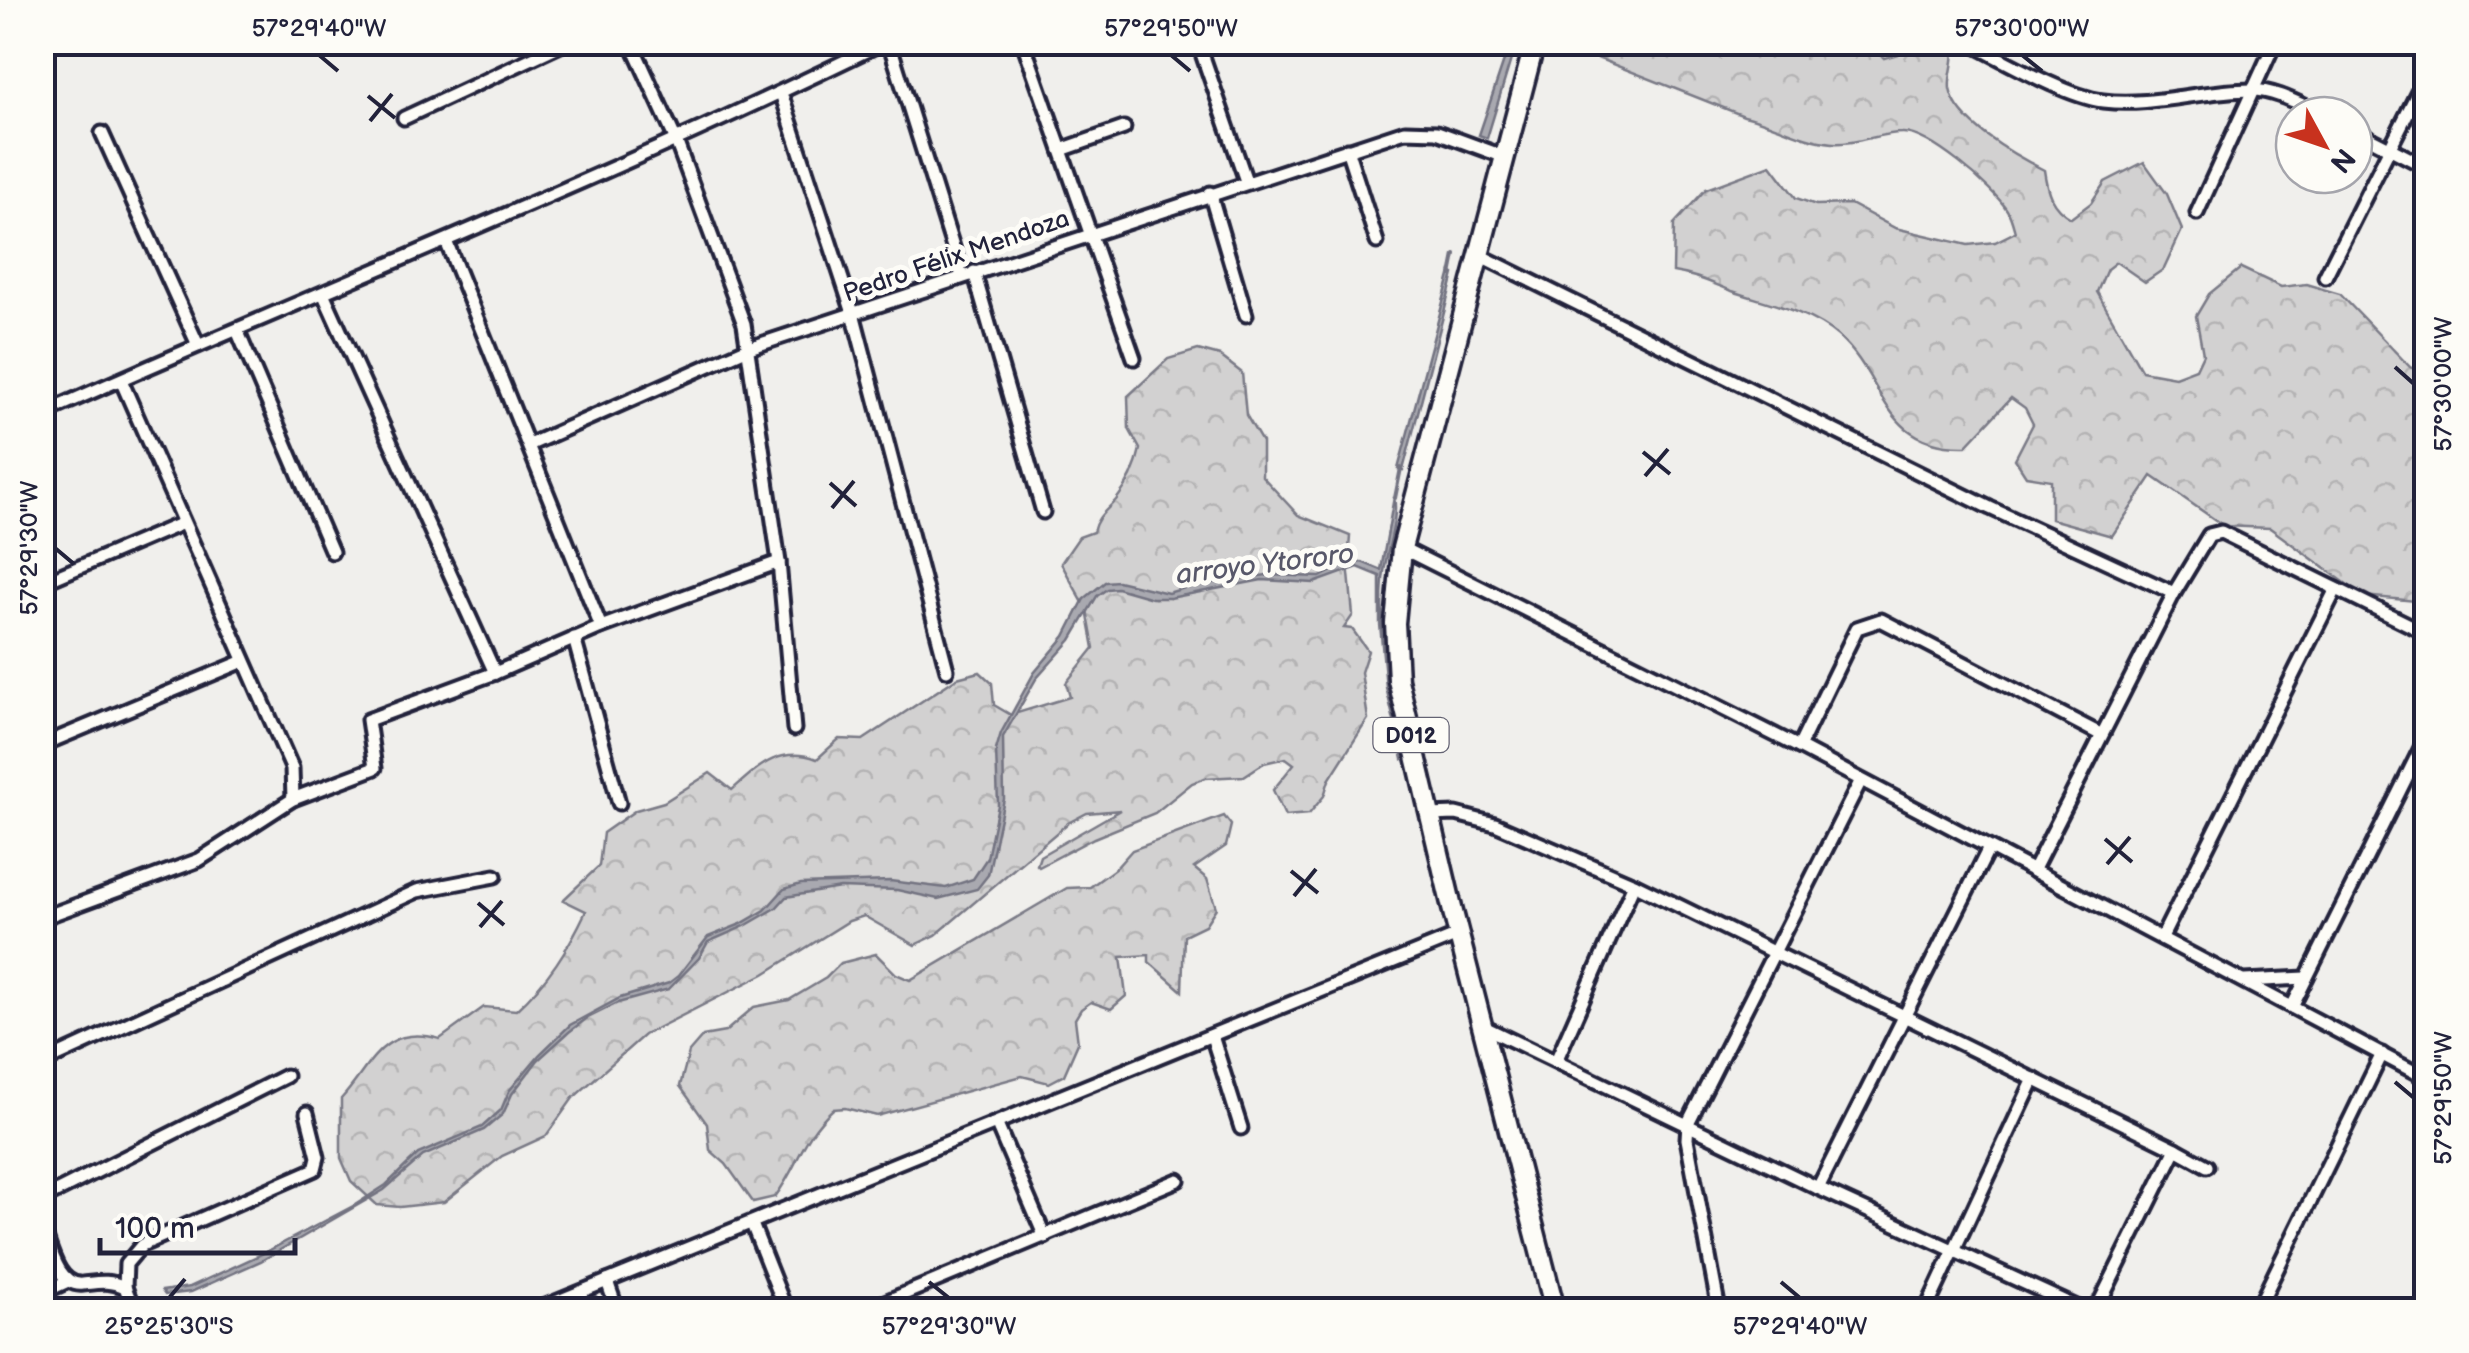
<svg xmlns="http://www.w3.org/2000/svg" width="2469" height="1353" font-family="'Balsamiq Sans',sans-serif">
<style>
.forest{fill:url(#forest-crowns);stroke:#7a7a86;stroke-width:2.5}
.water{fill:#a9a9b0;stroke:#737381;stroke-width:2.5}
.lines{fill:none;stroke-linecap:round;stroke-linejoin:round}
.stream{stroke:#737381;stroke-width:4}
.street-casing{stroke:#22223b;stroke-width:19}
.primary-casing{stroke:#22223b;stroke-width:25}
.street{stroke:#fdfcf7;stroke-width:11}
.primary{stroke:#fdfcf7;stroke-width:18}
.ticks{fill:none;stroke:#22223b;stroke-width:4}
.labels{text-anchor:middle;stroke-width:10;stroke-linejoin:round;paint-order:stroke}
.shield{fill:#fdfcf7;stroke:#646373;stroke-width:2.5}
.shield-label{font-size:22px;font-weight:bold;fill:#22223b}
.street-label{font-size:25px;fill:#22223b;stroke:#fdfcf7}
.water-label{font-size:28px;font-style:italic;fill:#58586a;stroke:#fdfcf7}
.neatline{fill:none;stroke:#22223b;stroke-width:4}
.ticks-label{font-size:25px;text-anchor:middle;fill:#22223b}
</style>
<defs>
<pattern id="forest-crowns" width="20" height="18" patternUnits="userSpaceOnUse" patternTransform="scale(2.5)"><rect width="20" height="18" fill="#d2d1d1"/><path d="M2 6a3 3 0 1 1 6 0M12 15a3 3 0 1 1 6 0" fill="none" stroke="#b4b3b4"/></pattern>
</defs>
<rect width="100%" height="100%" fill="#f0efec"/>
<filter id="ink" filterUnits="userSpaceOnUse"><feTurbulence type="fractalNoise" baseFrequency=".01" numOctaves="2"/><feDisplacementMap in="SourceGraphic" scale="20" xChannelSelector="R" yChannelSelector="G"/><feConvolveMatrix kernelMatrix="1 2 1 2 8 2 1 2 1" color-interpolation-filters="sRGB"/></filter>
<g filter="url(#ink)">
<g class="forest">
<path d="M1586,43H1848L1878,52L1884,58L1898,54L1904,43H1951C1958,57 1948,73 1950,89C1956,123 2016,156 2044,170C2047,191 2051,207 2071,218L2091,203L2105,182L2144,162L2167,194L2182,230L2164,269L2145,282L2116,262L2107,269L2097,292L2142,371L2175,377L2196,369L2203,354L2196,316L2209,294L2241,268L2281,287L2306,284L2340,294L2410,367L2426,375V602L2363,596L2270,528L2224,526L2152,476L2112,536L2051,519V480L2026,476L2015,459L2033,424L2025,408L2011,398L1966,446C1880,448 1886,377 1838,336C1808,311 1768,303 1732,291C1711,283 1695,275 1673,272L1674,224L1706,189L1771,165L1796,198L1816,205L1850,204L1895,228L1968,245L1995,242L2015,232C2013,225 2011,216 2007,210C1994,188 1928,132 1902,133C1878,133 1857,145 1833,143C1800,140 1774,123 1744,116L1597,58Z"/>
<path d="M1198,350L1220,356L1242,373L1246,415L1262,442V476L1298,515L1350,536L1348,563L1353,615L1344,628L1352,629L1368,651L1361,672L1368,719L1329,780L1324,796L1309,814L1285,816L1273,790L1294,764L1286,758L1264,763L1244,776L1205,778L1192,783L1155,813L1094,838L1039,867L1037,865L1040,856L1120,810L1087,813L1068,823L936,935L915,945L864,916L849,921L764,974L644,1035L573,1098L546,1136L502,1156L444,1202L400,1207L377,1205L351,1181L341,1158V1099C372,1065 382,1023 440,1039L484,1007L516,1010C548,981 568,949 586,911L563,900L599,866L603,833L636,810L664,802L710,773L732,790C758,767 780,745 817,759L839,739L863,740L957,678L980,672L992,683L994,705L1011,715L1070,697L1066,683L1094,648L1087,610L1061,563L1079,537L1093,532C1097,516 1105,512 1116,500C1129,484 1136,469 1140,449L1129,429L1128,396L1168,359Z"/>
<path d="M1224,816L1231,825L1226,846L1194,868L1207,879L1216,908L1205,925L1184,935L1182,991L1149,962V955L1121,957L1126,996L1111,1009L1091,1002L1081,1009L1075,1019L1078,1043L1064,1075L1049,1083L1022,1076L877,1116L845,1108L833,1109C801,1138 799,1165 775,1197L753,1202L726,1164L710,1150L707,1124L680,1086L689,1052L703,1036L725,1032L754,1007L789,1000L826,978L841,963L876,954L896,974L910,980L1067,888L1090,887L1116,868L1132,850Z"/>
</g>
<g class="water">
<path d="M1510,43H1516L1487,138L1479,135Z"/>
<path d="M1451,272L1454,274L1403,470L1398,469Z"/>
<path d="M1394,497C1399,520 1385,554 1383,580C1378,641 1392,699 1406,757L1403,759L1386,687L1380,624V576L1358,567L1314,583L1262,580L1170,598H1152L1117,588L1107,589L1097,596L1071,640L1036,679L1003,737L1004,799L988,875L977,889L938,899L897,890L840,888L786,897L776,908L745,926L708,942L699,958L669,989L618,1003L586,1019L569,1032L538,1060L512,1094L503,1114L484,1130L423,1156L384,1190L261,1261L191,1292L165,1295L162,1291L190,1287L264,1253L355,1205L386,1185L418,1154L482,1127L501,1110L509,1091L539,1055L570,1025L620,998L669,983L678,976L708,937L741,924L765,910L784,889L801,884L890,881L946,888L973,879L987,858L998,805L996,750L1001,733L1034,673L1065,636L1084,599L1105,582L1118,581L1168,593L1195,585L1267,575L1320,577L1348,563L1362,562L1381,570Z"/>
</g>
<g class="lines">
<g class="stream">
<path d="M1451,275L1455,255"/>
<path d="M1395,498L1401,468"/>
</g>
<g class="street-casing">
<g id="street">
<path d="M631,42L675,138L744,324L779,562L794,729"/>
<path d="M889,42L962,276"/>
<path d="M1023,42L1134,358"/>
<path d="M1198,42L1246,181"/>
<path d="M1968,42C2004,60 2065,96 2103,101C2152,107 2202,90 2251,90C2276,90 2301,105 2324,115"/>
<path d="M781,93L853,313L947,670"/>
<path d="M404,118L567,42"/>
<path d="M2354,130L2426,167"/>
<path d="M102,133L198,345"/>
<path d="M1347,149L1377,242"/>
<path d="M1061,150L1124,128"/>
<path d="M1210,193L1246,315"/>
<path d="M2197,213L2275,42"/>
<path d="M446,241L601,627"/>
<path d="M1479,255L1990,508L2174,593"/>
<path d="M974,272L1043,512"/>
<path d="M2325,277L2426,76"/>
<path d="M324,295L495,673"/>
<path d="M237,330L332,552"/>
<path d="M121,380L292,768L293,799"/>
<path d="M42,414C322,289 609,178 884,42"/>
<path d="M531,444L746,349L1405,131L1437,132L1505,157"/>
<path d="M1402,548L1799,747L2426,1078"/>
<path d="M42,583L183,523"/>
<path d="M574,638L619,803"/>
<path d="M42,745L244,661"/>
<path d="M1799,747L1857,628L1881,620L2100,734"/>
<path d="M1430,815L1456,814L1495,824L1634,884L2176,1149"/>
<path d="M2033,871L2174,593L2209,535L2221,532L2426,633"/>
<path d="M42,918L199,860L293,799L375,768L368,720L495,673L601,627L779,562"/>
<path d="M2162,937L2336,589"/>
<path d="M2245,981L2306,978"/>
<path d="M2292,1007L2426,738"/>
<path d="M1482,1026L1818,1188L2083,1310"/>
<path d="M1212,1036L1241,1128"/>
<path d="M1556,1061L1634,884"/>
<path d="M42,1063L417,891L495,876"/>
<path d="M997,1125L1045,1237"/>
<path d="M1818,1188L1989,848"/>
<path d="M42,1199L286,1076"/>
<path d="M752,1224L786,1310"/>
<path d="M42,1226C50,1245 57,1287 83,1284C100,1282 109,1280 125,1287L134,1310"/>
<path d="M607,1281L617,1310"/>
<path d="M125,1287L126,1264L142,1245L315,1169L318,1157L307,1113"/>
<path d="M42,1293L68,1281"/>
<path d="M880,1304L1178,1180"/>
<path d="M536,1310L1458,935"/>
<path d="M1719,1310L1687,1139L1688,1123L1860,782"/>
<path d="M1926,1310L2034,1079"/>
<path d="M2096,1310L2176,1149L2207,1166"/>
<path d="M2257,1310L2382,1054"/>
<path d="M2423,1310L2426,1304"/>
</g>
</g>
<g class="primary-casing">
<path id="primary" d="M1535,42L1402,548L1395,623L1398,680L1452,908L1555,1310"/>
</g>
<use href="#street" class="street"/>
<use href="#primary" class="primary"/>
</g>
</g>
<path class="ticks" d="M319,55L338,71M1171,55L1190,71M2022,55L2042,71M368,96L395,118M370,121L392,94M2395,367L2414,384M1643,452L1670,474M1645,476L1668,449M830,483L856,506M832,508L854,481M55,548L74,564M2105,839L2132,862M2107,864L2130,837M1291,871L1318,893M1294,896L1316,869M478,903L504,925M480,927L502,901M2395,1082L2414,1098M929,1282L949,1298M1781,1282L1800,1298M169,1298L185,1279"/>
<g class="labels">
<rect class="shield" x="1373.5" y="718" width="75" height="34" rx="8"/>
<g class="shield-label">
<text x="1411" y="743">D012</text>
</g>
<g class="street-label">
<text transform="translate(956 255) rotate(-19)" y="9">Pedro Félix Mendoza</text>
</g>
<g class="water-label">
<text transform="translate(1265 563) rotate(-7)" y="10">arroyo Ytororo</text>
</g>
</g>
<rect width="2469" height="1353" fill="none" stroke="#fdfcf7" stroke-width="110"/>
<g transform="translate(2324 145) rotate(130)"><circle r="48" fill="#fdfcf7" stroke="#a5a5ac" stroke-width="2.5"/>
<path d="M0-8L18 38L0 25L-18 38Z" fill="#c8321e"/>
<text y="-15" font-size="28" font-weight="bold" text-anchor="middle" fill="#22223b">N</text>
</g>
<path d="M100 1238v15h195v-15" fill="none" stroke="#22223b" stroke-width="5"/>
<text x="115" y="1238" font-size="30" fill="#22223b" stroke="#fdfcf7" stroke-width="8" paint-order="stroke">100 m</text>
<rect x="55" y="55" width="2359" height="1243" class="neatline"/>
<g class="ticks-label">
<text x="319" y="36">57°29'40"W</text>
<text x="1171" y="36">57°29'50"W</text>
<text x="2022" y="36">57°30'00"W</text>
<text transform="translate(2442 384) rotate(-90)" y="9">57°30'00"W</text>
<text transform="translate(28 548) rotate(-90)" y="9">57°29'30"W</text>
<text transform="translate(2442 1098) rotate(-90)" y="9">57°29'50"W</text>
<text x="169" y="1334">25°25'30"S</text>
<text x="949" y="1334">57°29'30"W</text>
<text x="1800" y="1334">57°29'40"W</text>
</g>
</svg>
